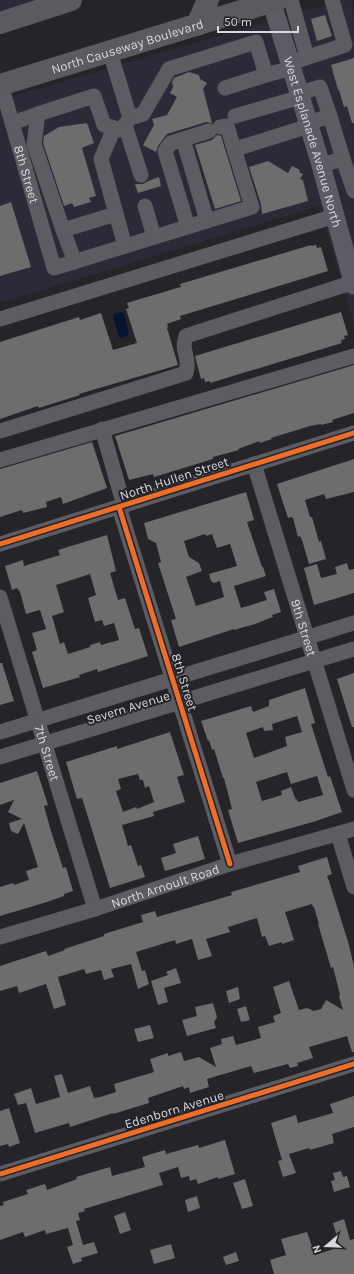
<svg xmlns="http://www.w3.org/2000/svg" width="354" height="1274" font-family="Karla,sans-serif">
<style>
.built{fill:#2b2a37}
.water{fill:#051530}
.building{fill:#6e6c6d;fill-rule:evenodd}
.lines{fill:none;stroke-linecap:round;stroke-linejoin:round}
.minor{stroke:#5c5c62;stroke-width:15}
.major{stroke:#5d5c64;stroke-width:19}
.highway{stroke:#5a5a61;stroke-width:22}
.cycleway-casing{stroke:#23232a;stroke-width:8}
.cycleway{stroke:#ee6e29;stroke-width:5}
.labels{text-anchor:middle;stroke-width:4;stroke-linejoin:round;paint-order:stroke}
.street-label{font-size:13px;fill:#d8d8dd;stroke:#23232a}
</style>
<rect width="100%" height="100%" fill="#242429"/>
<g class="built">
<path d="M0,0H50L0,15Z"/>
<path d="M341,0H351L354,12V323L319,206L0,303V100Z"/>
</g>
<path class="water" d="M121,312L124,313L129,333L127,336L122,338L119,337L113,316L114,314Z"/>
<g class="building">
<path d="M325,15L332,36L317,41L311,19Z"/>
<path d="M354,58V123H352L347,106L344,107L339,90H338L331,65Z"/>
<path d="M189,72L199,75L200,79L207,83L203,89L212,123L206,122L167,134L158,146L156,152L143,145L154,125L152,119L167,115L177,97L170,93L173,87L172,82L174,78Z"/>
<path d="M87,123L94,143L82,148L96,196L89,198L91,202L74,207L72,203L64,206L43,143L44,136L59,127Z"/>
<path d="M217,135L221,136L241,201L215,209L195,145L212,140Z"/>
<path d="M268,161L288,173L292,166L300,170L299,172L303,174L300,179L303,180L308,201L262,214L261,204L249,167Z"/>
<path d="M159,177L161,186L138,193L135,184H143L148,181Z"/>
<path d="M11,202L31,267L0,276V206Z"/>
<path d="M311,245V246L316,245L317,248L321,247L328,271L180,316L181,319L167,324L168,327L167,328L178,365L79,394L80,395L39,408L38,406L0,419V342L79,317L80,320L101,313L113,350L137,343L126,309L129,308L127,303L177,288L181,287L180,284Z"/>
<path d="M341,312L348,335L344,336L345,339L341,340L342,343L210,383V381L205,382L204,378L201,379L195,356Z"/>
<path d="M354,365V413L332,420L333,422L321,425V424L310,426L271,438L272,439L260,443L259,441L238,449L239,450L213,457V459L154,477L153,474L129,480L115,436Z"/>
<path d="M92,442L107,488L63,504L61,497L46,502L47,507L23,513L22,510L0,517V469Z"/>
<path d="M354,459V492L326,499L324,494L305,500L310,517H312L319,542L321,541L326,559L309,564L302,540L300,536L298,537L293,518L291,517L288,518L277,484Z"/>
<path d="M246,492L254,520L247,522L262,567H263L266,576L234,586L241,608L267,600L264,592L274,589L281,612L272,615L273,617L270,618L255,624L234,630V629L179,647L171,620L176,619L158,563L161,562L156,543L148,539L144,523ZM205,534L206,536L212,534L217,548L230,544L237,566L209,574L211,581L214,583L220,581L224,597L196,606L186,577L202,571L199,563L189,557L184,541Z"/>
<path d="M107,535L116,571L110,573L118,600L125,598L135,629L139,628L148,656L98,672L97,669L79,675L80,677L43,688L32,652L37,650L32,633L46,629L40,610L26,614L20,592L17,588L12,590L5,566L23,560L24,566L60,555L58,550ZM90,574L96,595L88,598L95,622L102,620L104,626L114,623L119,640L101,645L100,642L90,645V647L68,654L64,642L60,644L52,616L64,612L56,585Z"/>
<path d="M347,563L349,570L354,569V593L314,605L304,568L317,564L321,578L337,574L335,567Z"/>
<path d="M0,663H2L14,701L0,705Z"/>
<path d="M354,673V727H352L337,679Z"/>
<path d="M305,688L315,723L311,724L328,777L330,776L342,812L316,821L238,843L228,810L232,809L224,778H223L214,749L212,750L209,740L208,741L201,721L251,706L253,712L269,706V700ZM297,716L302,732L285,737L287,746L254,758L246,733L263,727L264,731L273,730L272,724ZM287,772L291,784L317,776L323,795L298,802L297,799L296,800L291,787L281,791L282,795L262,801L256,782Z"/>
<path d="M170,732L184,775L177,777L185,802L153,812L154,816L122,825L128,846L131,845L138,866L141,865L145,877L110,888L82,798L77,799L66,762L117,746V749ZM138,774L140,780H143L145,788L149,786L154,802L137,809L136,807L123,812L116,791L121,789L118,779Z"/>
<path d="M37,771L48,805L44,806L51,831L63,868L66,867L73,891L64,894V896L47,902L0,916V887L13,883L14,885L29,880L26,871L38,867L24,823L18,834L11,831L9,823L22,819L8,812L14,800L0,805V783Z"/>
<path d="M198,836L205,859L165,871L161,858L176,853L173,844Z"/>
<path d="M327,857L332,874L327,876L329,881L349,945L354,967V1052H352L347,1036L309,1047L313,1058L297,1063L298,1066L290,1068L288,1064L254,1073L251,1066L207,1079L209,1087L190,1093L189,1087L184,1089L183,1086L148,1098L149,1103L113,1114V1113L70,1127L69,1123L35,1133L26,1103L18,1105L14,1094L31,1088L36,1104L60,1097L54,1076L62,1074L68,1093L90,1086L94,1098L100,1097L116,1092L114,1084L154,1072L150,1059L168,1053V1056L181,1052L184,1061L199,1057L216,1067L210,1048L222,1044L221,1039L233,1036L236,1045L261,1038L258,1027L275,1022L273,1016L281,1013L273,987L289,981L299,1010L307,1008L314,1011L321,1009L326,1000L343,1010L339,996L340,995L333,967L331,968L318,924H319L314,907H313L312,904L285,912L294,940L282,944V942L269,946L265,936L262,937L257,918L228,927L230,932L206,939L212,956L198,960L192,939L176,944L175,940L136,952L142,971L145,970L149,984L138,989L131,964L111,969L114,977L104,980L101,970L86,974L84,969L58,977L66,1005L54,1009L46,984L19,993L17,986L0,991V966L46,951L48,956L65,950L64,949L104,936V934L143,922L141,915L155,911L157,917L232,895L231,892L300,872L298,866Z"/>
<path d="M176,968L181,983L164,988L168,1002L158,1005L151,981L168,975L166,972Z"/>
<path d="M238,987L240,999L229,1003L226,991Z"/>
<path d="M213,1003L217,1017L214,1022L216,1028L187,1036L182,1020L197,1016L195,1007Z"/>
<path d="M246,1006L250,1020L241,1022L237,1009Z"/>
<path d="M150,1025L154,1038L138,1042L134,1029Z"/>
<path d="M354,1096V1127L332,1134L334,1143L310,1150L309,1148L289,1154L296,1173L283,1177L278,1161L282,1160L271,1123L296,1115L298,1123L333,1113L330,1104Z"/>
<path d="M9,1108L20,1143L9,1147L8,1144L0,1146V1111Z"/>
<path d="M225,1140L235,1174L218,1179V1177L198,1184L196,1179L190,1181L189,1176L181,1178L178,1167L159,1173L163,1185L84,1209L85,1211L78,1213L80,1220L76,1221L83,1245L94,1242L98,1253L81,1258L82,1261L73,1264L67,1247L73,1245L68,1228L46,1234L45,1230L25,1237L23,1232L0,1240V1206L4,1205L3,1202L28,1194L26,1190L45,1184L47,1190L77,1179L76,1177L110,1167L112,1176L145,1167L142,1157L165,1150L166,1154L198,1145L199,1148Z"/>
<path d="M341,1171L343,1177L347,1176L350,1187L334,1192L331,1181L335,1180L333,1173Z"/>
<path d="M245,1179L253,1206L242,1209L233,1183Z"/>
<path d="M197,1196L200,1208L188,1212L185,1200Z"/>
<path d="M125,1212L131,1230L120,1234L114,1216Z"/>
<path d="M344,1219L350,1240L354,1239V1274H274L270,1260L286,1255L281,1239L307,1232L315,1255L340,1247L333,1223Z"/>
<path d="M171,1244L175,1258L154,1264L150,1250Z"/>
<path d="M236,1252L239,1261L226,1265L223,1257Z"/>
</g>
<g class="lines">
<g class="minor">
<path d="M291,0L307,57"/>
<path d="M110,52L130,118"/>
<path d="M290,63L345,45L332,0"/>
<path d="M266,75L292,68"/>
<path id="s1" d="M0,81L54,268L252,207L227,126L220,127"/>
<path d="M299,93L320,87L330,116"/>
<path d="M38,114L94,96L104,125L121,130L130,118L143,114L169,69L256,42L266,75L225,88"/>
<path d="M235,116L301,97"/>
<path d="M12,123L38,114L34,144L63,230L75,262"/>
<path d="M308,123L330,116L343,159"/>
<path d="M125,125L141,175"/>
<path d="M114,128L101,159L125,246"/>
<path d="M183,139L207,221"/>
<path d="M242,147L309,126"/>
<path d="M321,165L343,159L354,191"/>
<path d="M145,206L154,237"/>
<path d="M188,227L165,151L171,143L209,131"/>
<path d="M63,230L116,214"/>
<path d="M0,319L335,216"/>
<path d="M102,429L124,506"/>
<path d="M0,431L186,373C191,357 180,352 186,336L354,282"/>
<path d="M0,460L354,356"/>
<path id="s2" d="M254,464L354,790"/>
<path d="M119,507L230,864"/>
<path d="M0,544L354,433"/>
<path id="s3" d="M0,597L95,909"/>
<path d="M0,732L354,623"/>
<path d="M0,757L354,649"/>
<path d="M338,834L354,887"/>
<path id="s4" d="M0,937L95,909L230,864L354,829"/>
<path d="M0,1174L354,1064"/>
</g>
<path class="major" id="s5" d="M271,0L321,165L354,285"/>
<g class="highway">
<path d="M0,23L71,0"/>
<path d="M197,25L208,0"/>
<path id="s6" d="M0,85L277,0"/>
</g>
<g class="cycleway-casing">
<g id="cycleway">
<path d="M119,507L230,864"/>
<path d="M0,544L354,433"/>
<path d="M0,1174L354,1064"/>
</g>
</g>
<use href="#cycleway" class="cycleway"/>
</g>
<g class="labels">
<g class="street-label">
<text dy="5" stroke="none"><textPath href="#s6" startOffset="133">North Causeway Boulevard</textPath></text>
<text dy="5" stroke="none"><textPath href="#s5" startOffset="148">West Esplanade Avenue North</textPath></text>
<text dy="5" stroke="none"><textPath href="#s1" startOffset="97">8th Street</textPath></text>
<text transform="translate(174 478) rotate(-18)" y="5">North Hullen Street</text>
<text dy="5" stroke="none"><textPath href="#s2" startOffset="171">9th Street</textPath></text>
<text transform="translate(185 682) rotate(73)" y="5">8th Street</text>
<text transform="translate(128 707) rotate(-17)" y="5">Severn Avenue</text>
<text dy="5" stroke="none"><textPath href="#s3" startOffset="163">7th Street</textPath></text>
<text dy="5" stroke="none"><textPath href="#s4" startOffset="173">North Arnoult Road</textPath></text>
<text transform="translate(174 1109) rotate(-17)" y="5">Edenborn Avenue</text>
</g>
</g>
<g transform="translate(326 1246) rotate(251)" stroke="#23232a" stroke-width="3" paint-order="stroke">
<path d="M0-3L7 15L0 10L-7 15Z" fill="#d8d8dd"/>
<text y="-6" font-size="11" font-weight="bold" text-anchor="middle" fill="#d8d8dd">N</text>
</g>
<path d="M218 26v6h80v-6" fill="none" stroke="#d8d8dd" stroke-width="2"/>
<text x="224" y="26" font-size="12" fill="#d8d8dd" stroke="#23232a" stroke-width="3" paint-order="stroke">50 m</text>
</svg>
